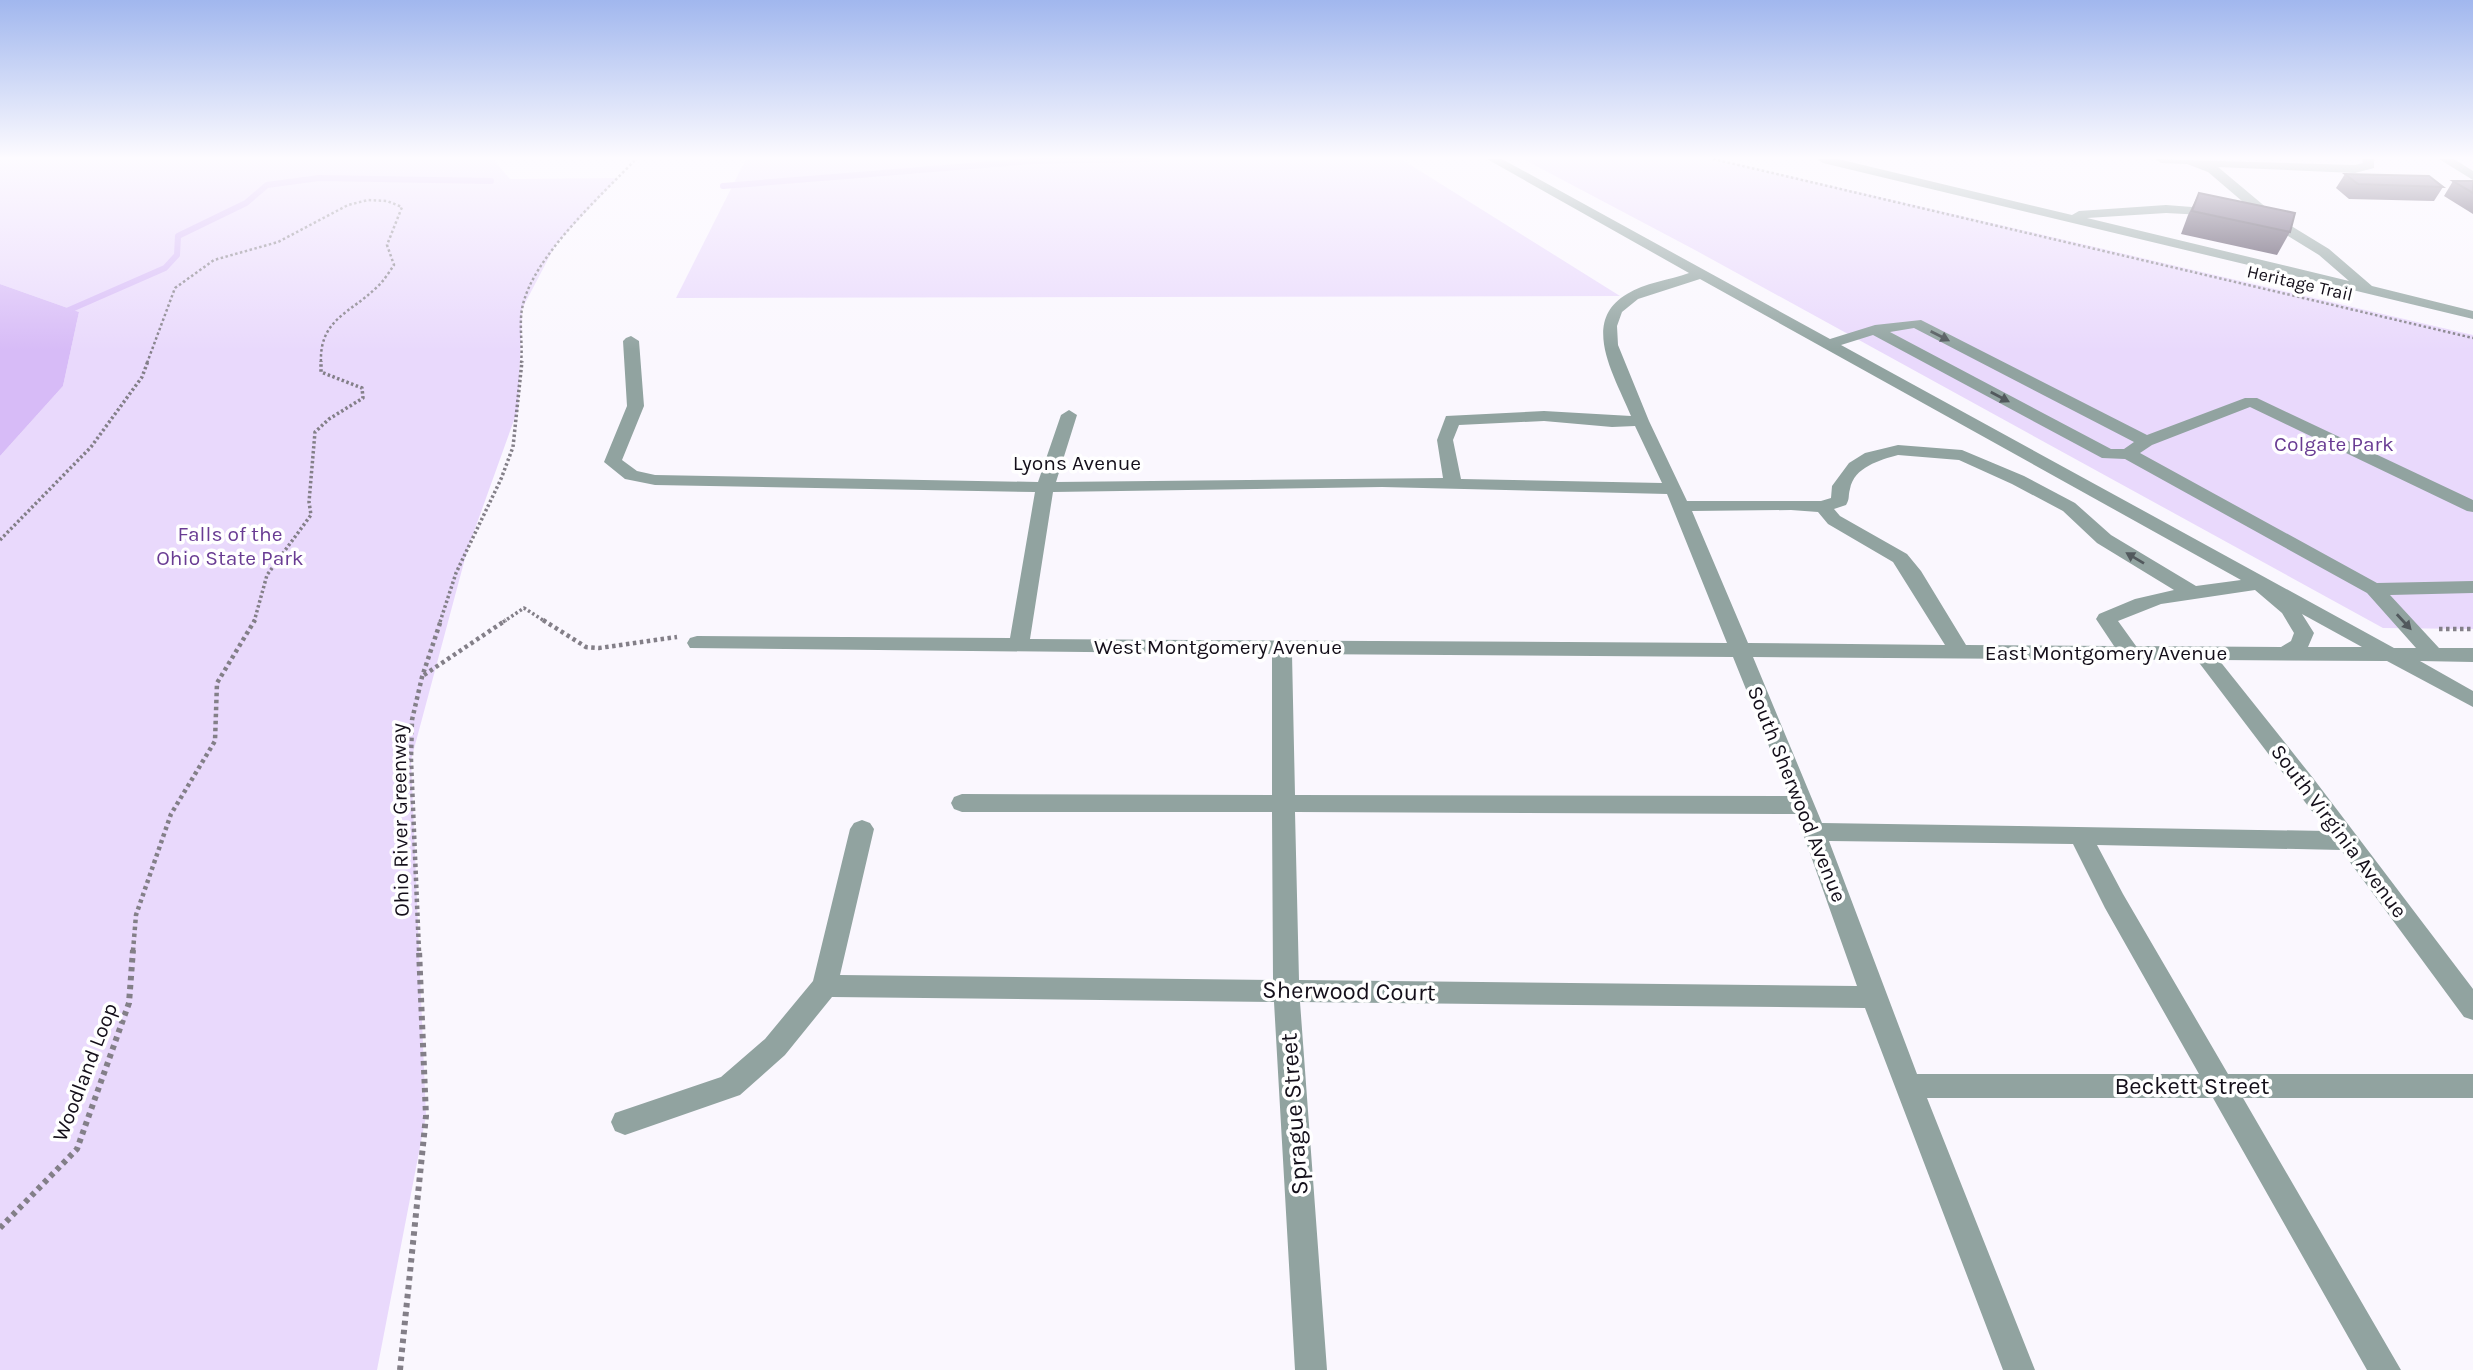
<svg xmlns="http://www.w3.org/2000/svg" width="2473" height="1370" font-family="Karla,sans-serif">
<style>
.green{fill:#e9d9fc}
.water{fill:#d7bbf7}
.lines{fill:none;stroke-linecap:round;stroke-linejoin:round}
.stream{stroke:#d7bbf7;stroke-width:6}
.path-far3{stroke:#837f88;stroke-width:2.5;stroke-dasharray:2.5 2.5;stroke-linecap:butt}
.path-far2{stroke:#837f88;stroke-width:3.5;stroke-dasharray:2.5 2.5;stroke-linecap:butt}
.path-far1{stroke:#837f88;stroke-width:4.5;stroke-dasharray:3.5 3.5;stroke-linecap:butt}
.path{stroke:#837f88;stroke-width:6;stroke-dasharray:4.5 4.5;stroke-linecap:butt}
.minor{fill:#91a3a0;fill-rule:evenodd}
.wall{fill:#4d4259}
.building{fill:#5a4d68;stroke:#3f3649;stroke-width:2}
.oneway{fill:#52595d}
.labels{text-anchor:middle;stroke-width:7;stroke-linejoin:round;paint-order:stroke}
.far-street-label{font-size:18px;fill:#140f1a;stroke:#fff}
.park-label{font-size:21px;fill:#693c93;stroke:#fff}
.street-label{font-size:21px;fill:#140f1a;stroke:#fff}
.near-street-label{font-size:24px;fill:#140f1a;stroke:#fff}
</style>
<rect width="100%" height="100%" fill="#faf7fe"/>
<g class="green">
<path d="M0,159H493L510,179L618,178L556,244L522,309L518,409L467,551L411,760L426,1116L377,1370H0V456L63,386L79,312L0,284Z"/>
<path d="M746,159H1401L1620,296L676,298Z"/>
<path d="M1523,159H1717L2473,335V629L2383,628L1695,250Z"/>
</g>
<path class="water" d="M0,284L79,312L63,386L0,456Z"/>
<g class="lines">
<g class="stream">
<path d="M723,186L1032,161L1147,159"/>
<path d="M60,314L165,268L177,255L178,236L246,203L267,185L319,178L491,181"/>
</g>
<g class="path-far3">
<path d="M1713,159L2473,338"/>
<path d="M147,363L175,288L214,260L278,242L348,205L368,200L387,201L402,207L387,245L394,265C389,272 384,281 377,287C351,313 319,319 321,363"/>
<path d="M521,363C523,345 519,326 522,309C531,258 601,196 636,159"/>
</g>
<g class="path-far2">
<path d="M0,540L91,447L142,377L148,361"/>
<path d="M254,622L267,575L311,515L309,502L315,432L329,419L363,398L362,388L321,372V361"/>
<path d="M440,622L456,573L501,479L513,447L522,361"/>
<path d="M503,622L524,608L546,622"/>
</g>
<g class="path-far1">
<path d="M543,620L586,647L599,648L677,637"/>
<path d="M2439,629H2473"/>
<path d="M424,675L506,620"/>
<path d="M133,951L136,915L171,814L215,741L217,683L255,620"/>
<path d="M419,951L411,760L412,720L422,677L441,620"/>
</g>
<g class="path">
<path d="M0,1228L77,1149L129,1003L133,950"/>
<path d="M400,1370L426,1116L419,950"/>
</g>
<g class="minor">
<path d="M1487,159H1502L1830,339L1875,325L1921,320L2147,435L2245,398H2257L2473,500V512L2467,511L2250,407L2152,445L2140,453L2377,583L2473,581V593L2390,595L2439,648H2473V662L2420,661L2473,691V707L2387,661L2219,660L2313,778L2473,989V1020L2464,1017L2341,850L2097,845L2123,894L2228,1074H2473V1098H2243L2401,1370H2367L2213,1098H1927L2035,1370H2003L1865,1008L1300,1002L1327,1370H1295L1274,1002L832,997L785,1055L740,1095L625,1135L615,1131L611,1122L615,1113L721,1077L765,1039L813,981L850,829L854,823L862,820L870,823L874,829L840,975L1273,980L1272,812H962L954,809L951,803L954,797L962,794L1272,795V654L690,648L687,643L690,638L697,636L1010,638L1035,492L655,485L625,479L604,462L627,406L623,341L626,338L631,336L639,341L644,406L622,460L637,471L655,475L1038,482L1061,415L1069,410L1077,415L1056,482L1443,478L1437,440L1446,416L1544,411L1631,416C1616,378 1579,322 1627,294C1644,283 1670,280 1689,273ZM1700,279L2241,580L2196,586L2111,535L2075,503L2024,476L1962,450L1898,445L1865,453L1849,463L1832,486L1831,498L1821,501H1687L1649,421L1618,345L1617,326L1622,312L1638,299ZM1914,328L2134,442L2124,449H2111L1890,332ZM1873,335L2102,458L2125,459L2367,593L2416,648H2394L1841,345ZM1544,421L1612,427L1635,426L1662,483L1461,479L1453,440L1459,425ZM1898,455L1959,460L2012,484L2063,511L2097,543L2174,590L2135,599L2099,614L2096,619L2114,646L1966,645L1921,571L1907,554L1840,516L1834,509L1846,505C1850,499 1848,495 1850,489C1854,467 1880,460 1898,455ZM1382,487L1667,494L1727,643L1030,639L1053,492ZM1791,510L1818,512L1828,524L1893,562L1945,645L1748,643L1692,511ZM2255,590L2282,613L2294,633L2291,641L2281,647L2136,646L2118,621L2161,604ZM2302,614L2362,647H2308L2314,633ZM1292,654L1733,657L1789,796L1295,795ZM1753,657L2197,660L2327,831L1822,823ZM1295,812L1796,814L1857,986L1299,980ZM1829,841L2073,844L2105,908L2199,1074H1917Z"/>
<path d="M1817,159H1838L2072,215L2079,211L2166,205L2218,209L2225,213L2223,216L2166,213L2087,218L2349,281L2319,255L2270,225L2208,172L2187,164L2161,163L2155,159L2355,165L2363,163L2362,159H2374V168L2355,173L2218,167L2280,219L2329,249L2372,286L2473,311V319L1823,163Z"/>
<path d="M2439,159H2454L2473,171V180Z"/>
</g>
</g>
<g class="wall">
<path d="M2345,174L2443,187L2434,201L2349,199L2336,188Z"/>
<path d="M2453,181H2473V214L2444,196Z"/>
<path d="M2199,193L2290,232L2277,255L2181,234L2188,215Z"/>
</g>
<g class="building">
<path d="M2345,174L2429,176L2443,187L2358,184Z"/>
<path d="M2453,181H2473V193Z"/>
<path d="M2199,193L2295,213L2290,232L2192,211Z"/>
</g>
<defs><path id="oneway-solid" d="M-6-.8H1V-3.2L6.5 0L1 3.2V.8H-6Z" transform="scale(1.75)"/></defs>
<g class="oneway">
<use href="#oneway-solid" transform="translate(1940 336) rotate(27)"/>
<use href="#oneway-solid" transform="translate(2000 397) rotate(28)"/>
<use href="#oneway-solid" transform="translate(2135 558) rotate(-149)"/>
<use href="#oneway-solid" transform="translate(2404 622) rotate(47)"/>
</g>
<linearGradient id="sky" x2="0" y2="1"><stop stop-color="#a1b7ee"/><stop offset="0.45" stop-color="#fdfbff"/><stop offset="1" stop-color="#fdfbff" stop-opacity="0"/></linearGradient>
<rect width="2473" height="351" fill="url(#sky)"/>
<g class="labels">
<g class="far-street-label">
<text transform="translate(2300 283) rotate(13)" y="6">Heritage Trail</text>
</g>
<g class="park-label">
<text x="2334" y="451">Colgate Park</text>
<text x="230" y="541">Falls of the<tspan x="230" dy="24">Ohio State Park</tspan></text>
</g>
<g class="street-label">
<text x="1077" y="470">Lyons Avenue</text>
<text x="1218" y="654">West Montgomery Avenue</text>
<text x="2106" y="660">East Montgomery Avenue</text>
<text transform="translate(1797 794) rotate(68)" y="7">South Sherwood Avenue</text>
<text transform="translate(400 820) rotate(-91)" y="7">Ohio River Greenway</text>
<text transform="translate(2339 831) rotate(53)" y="7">South Virginia Avenue</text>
<text transform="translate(85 1072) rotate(-69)" y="7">Woodland Loop</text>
</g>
<g class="near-street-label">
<text transform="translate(1349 991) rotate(1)" y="8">Sherwood Court</text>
<text x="2192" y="1094">Beckett Street</text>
<text transform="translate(1294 1114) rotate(-94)" y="8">Sprague Street</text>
</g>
</g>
</svg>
